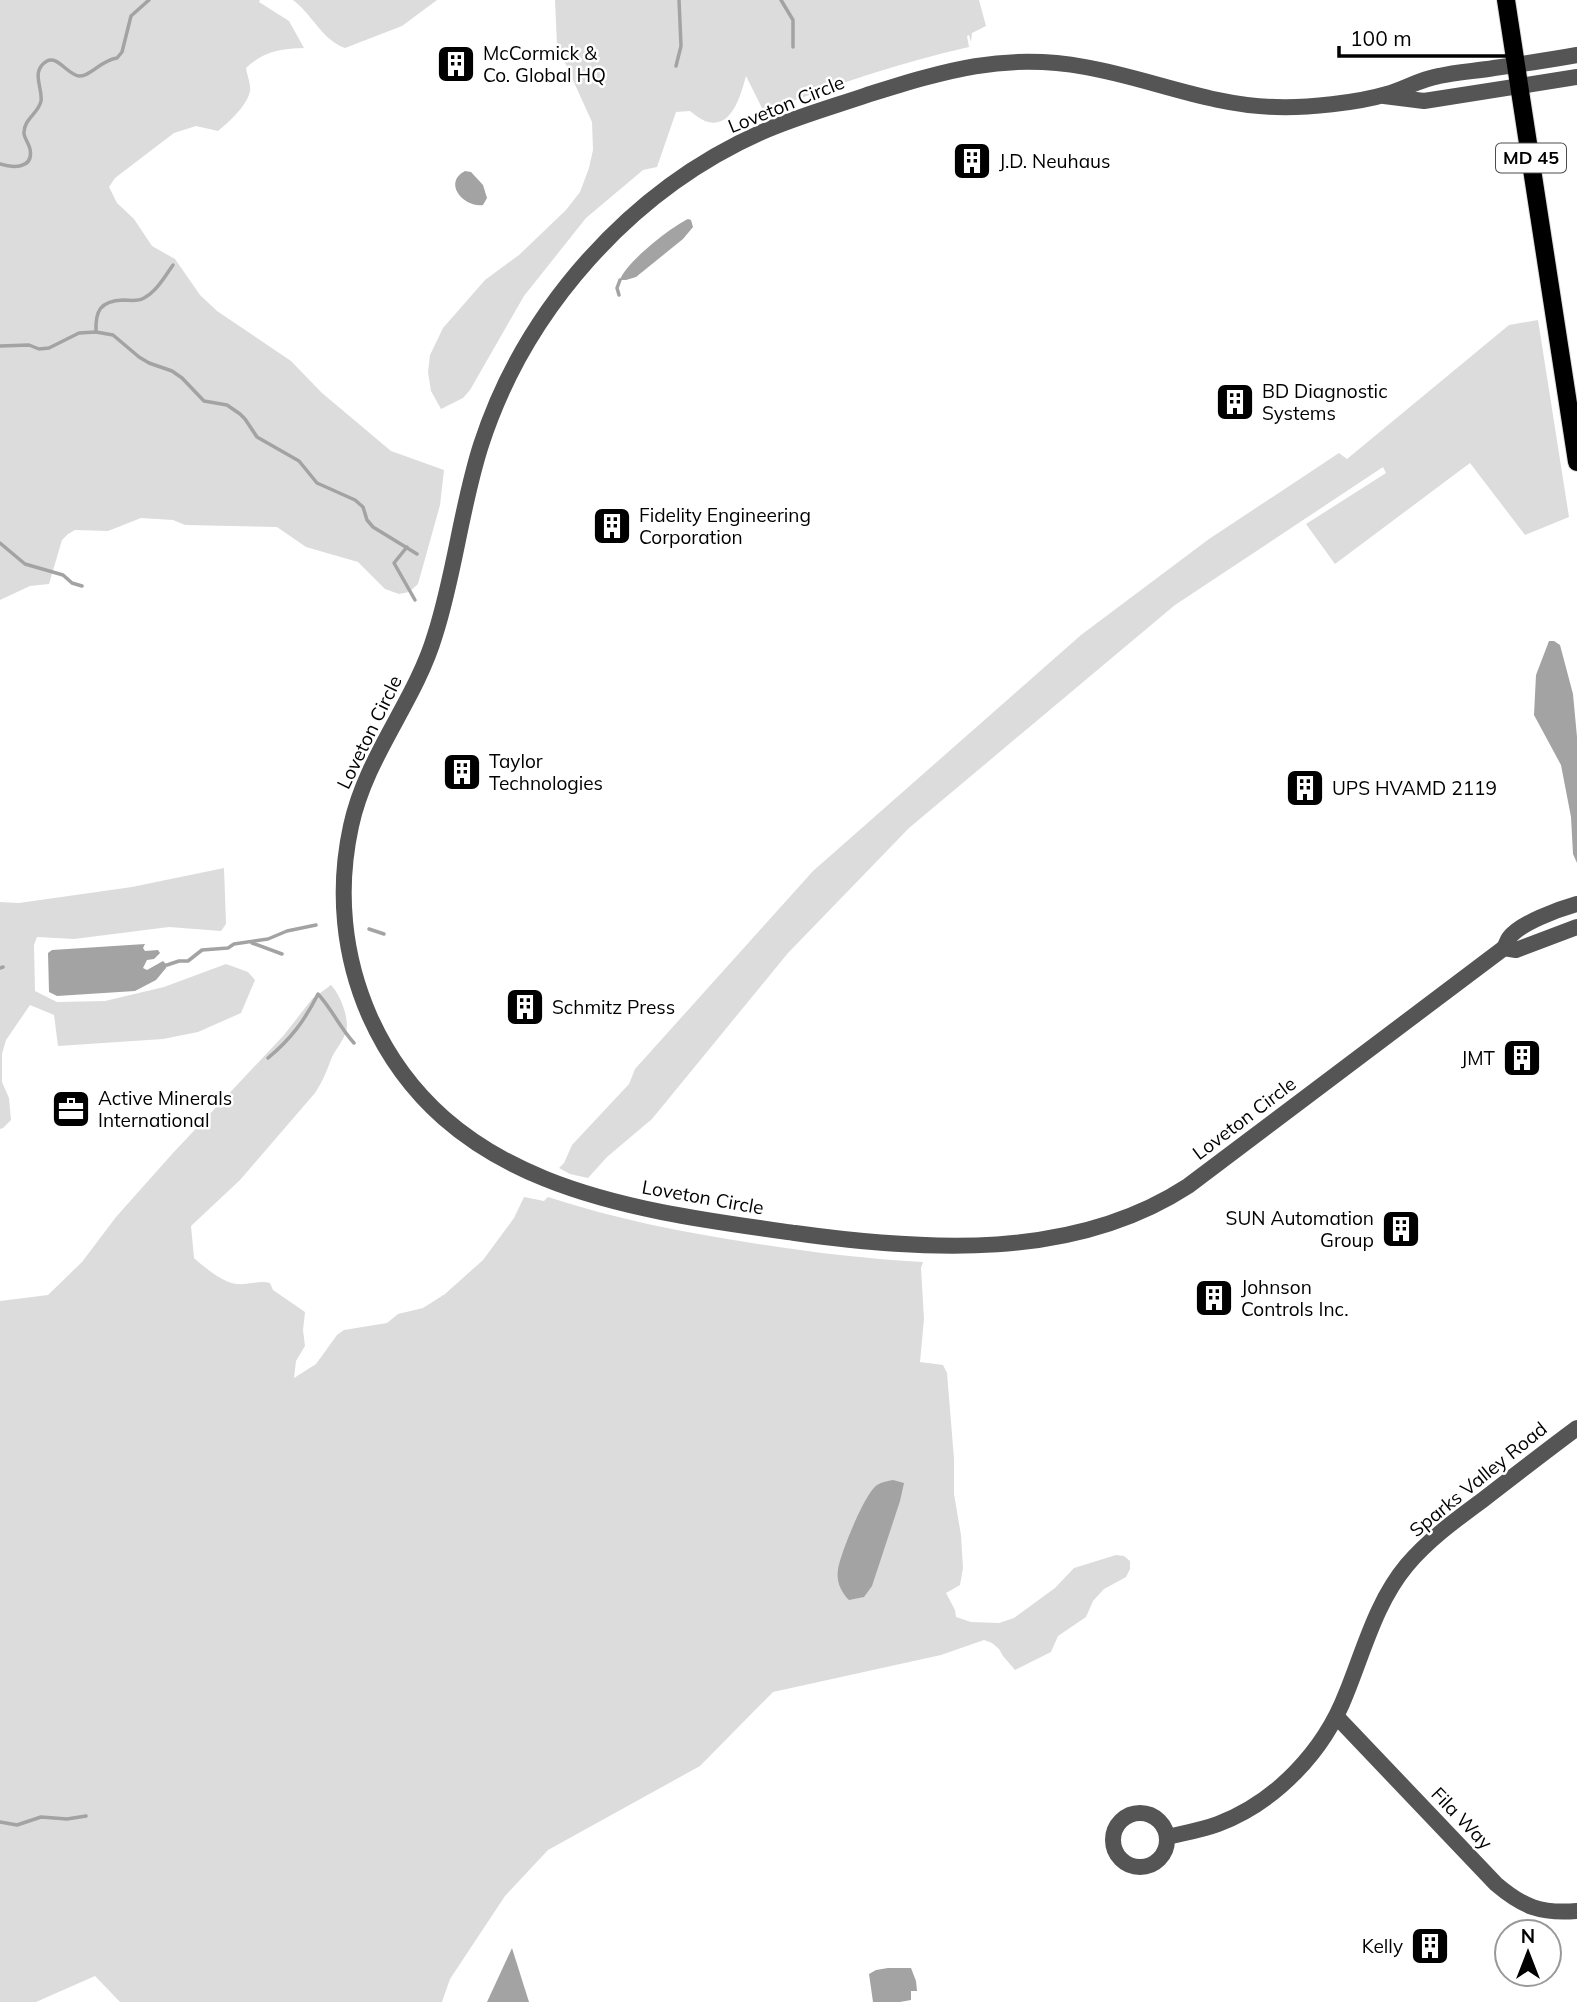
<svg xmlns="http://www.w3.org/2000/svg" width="1577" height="2002" font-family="Mulish,sans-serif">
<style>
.green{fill:#dcdcdc}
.water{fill:#a3a3a3}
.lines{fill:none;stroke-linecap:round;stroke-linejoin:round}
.stream{stroke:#a3a3a3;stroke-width:3.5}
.major-casing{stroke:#dbdbdb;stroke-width:20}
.minor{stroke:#555;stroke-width:16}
.major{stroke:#000;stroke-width:18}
.labels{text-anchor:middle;stroke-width:5;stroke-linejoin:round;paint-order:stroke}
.shield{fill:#fff;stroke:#4c4c4c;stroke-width:2}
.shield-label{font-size:18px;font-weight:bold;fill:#000}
.poi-label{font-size:19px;fill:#000;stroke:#fff;text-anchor:start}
.street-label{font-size:19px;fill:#000;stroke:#fff}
</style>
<rect width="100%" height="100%" fill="#fff"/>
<g class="green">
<path d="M0,0H260L259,2L289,21L304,48C279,49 265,51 246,68C247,75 251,84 250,91C247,106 229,122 218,131L196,126L174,133L115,178L109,187L117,203L134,219L152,246L175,259L200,295L217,311L291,361L322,393L391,451L444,470L440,505L418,584L409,592L399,594L385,589L358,562L306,547L277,527L185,525L173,520L141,518L108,531L75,530L68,534L62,540L49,584L30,586L0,600Z"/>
<path d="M293,0H437L402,26L345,48C321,39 313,15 293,0Z"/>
<path d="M555,0H979L986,26L972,33L971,42L969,35L967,36L969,47C899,63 830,86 764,112L746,76C741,94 732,131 705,121C700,119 694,114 690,111L676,112L657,167L643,170L586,218L524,296L470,390L463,398L441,409L431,391L428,372L430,355L443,328L485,280L519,255L566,210L580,192L589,168L593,150L592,122L557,45Z"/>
<path d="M1538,320L1569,517L1525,535L1470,463L1335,564L1306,524L1386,473L1383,467L1175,605L909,828L788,953L652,1119L607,1157L588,1178L570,1174L559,1168L564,1163L572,1145L629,1084L635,1069L813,871L1081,635L1209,539L1339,453L1347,459L1509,325Z"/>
<path d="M224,868L226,924L221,931L169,927L74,939L37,937L34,945L35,991L57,1002L105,1001L164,987L226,964L248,972L255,980L241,1013L198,1032L163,1039L58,1046L54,1015L30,1005L6,1040L2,1054V1082L9,1098L11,1120L3,1128L0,1129V902L19,903L132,887Z"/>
<path d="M331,985C340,994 350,1019 346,1032C343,1041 336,1049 332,1057C327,1070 323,1081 315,1093L240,1180L191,1226L194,1258C204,1267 223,1283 237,1284C248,1285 259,1280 270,1283L273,1290L305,1312L303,1330L305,1346L296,1361L294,1378L316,1364L337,1335L344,1330L387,1323L398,1314L423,1308L445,1294L483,1260L514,1218L524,1197L544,1201L548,1197C615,1219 682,1232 752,1243C809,1252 865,1259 923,1262L921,1268L924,1319L920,1362L943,1365L947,1373L954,1459V1494L961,1535L963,1568L960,1585L946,1593L955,1610L956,1617L971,1622L999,1623L1014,1618L1055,1588L1074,1568L1116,1555L1124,1556L1130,1561V1569L1126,1577L1104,1589L1093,1601L1086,1617L1058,1636L1051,1652L1015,1670L1003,1656L999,1649L992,1643L984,1640L941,1655L773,1692L700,1766L548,1850L505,1896L450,1979L442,2002H120L95,1976L36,2002H0V1301L48,1295L82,1262L116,1217L173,1153L284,1035L312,999Z"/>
</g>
<g class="water">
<path d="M465,171L471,172L483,185L487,198L483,205C464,208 442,183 465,171Z"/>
<path d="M688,219L691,220L693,227L683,239L636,277L626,280H620C625,263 671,227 688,219Z"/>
<path d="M1549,641H1554L1560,645L1573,694L1577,737V863L1573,854L1571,817L1561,765L1534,715L1536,675Z"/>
<path d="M145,944L143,948L145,951L158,950L160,953L154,959L147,960L143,968L147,970L163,961L167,965L166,968L156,980L135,991L57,996L49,992L48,953L52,950Z"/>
<path d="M893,1480L904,1483L900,1501L872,1586L864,1597L849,1600C841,1592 836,1581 838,1570C840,1554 865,1493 877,1485C882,1482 888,1481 893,1480Z"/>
<path d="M512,1948L529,2002H487Z"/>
<path d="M888,1968H911L916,1981L917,1991H911V2000L900,2002H873L869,1974L876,1970Z"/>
</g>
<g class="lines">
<g class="stream">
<path d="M781,0L793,20V47"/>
<path d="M676,66L681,46L679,0"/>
<path d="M0,164C13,168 34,169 30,149C29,144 25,139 24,134C23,119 39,113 41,101C43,88 30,71 47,61C57,55 68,75 79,76C90,77 101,60 117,58L122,52L131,16L149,0"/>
<path d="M619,295L617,288L620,280"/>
<path d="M96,332C95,311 100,301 123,300C130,300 137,302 144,298C157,291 165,276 173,265"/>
<path d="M0,346L29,345L39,349L49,348L79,333L96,332L113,335L139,357L149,363L172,371L182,378L204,401L227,405L240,414L245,419L257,437L299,461L317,483L355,500L363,507L367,520L373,527L417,554"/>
<path d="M0,543L25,564L63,575L72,583L82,586"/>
<path d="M407,547L394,563L415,600"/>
<path d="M369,929L384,934"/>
<path d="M252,943L282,954"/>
<path d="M167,965L179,961H188L202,950L228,948L234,944L268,939L287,931L316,925"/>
<path d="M0,968L3,967"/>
<path d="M268,1058C291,1039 305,1020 318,994C332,1009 340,1028 354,1043"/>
<path d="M0,1822L17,1825L41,1817L67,1819L86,1816"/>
</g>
<g class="major-casing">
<path id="major" d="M1506,0L1577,462"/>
</g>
<g class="minor">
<path d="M1384,96L1424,101L1577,77"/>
<path d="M1577,904C1559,909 1520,923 1509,938C1507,941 1506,945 1504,948L1516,950L1577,927"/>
<path d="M1504,948L1188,1186C1073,1261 925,1251 795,1233C630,1210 447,1188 370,1017C343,956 337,890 351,826C366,756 415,702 435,635C455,573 461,507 481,445C525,309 631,190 762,132C796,117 832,107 867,95C944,71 1004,52 1085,67C1149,78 1211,106 1276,107C1307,108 1357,103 1387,94C1404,89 1421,79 1439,76C1457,72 1476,71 1494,68C1522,64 1549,60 1577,55"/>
<path d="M1337,1717L1496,1884C1523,1907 1541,1914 1577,1911"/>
<circle cx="1140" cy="1840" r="27"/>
<path d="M1167,1837C1184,1833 1202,1830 1218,1824C1276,1802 1324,1751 1346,1694C1364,1650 1376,1602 1407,1565C1429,1539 1457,1519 1484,1499C1515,1475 1546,1451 1577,1428"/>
</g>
<use href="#major" class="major"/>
</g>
<defs>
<g id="building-square" transform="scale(2.0125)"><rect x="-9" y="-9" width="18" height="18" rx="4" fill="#000" stroke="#fff"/><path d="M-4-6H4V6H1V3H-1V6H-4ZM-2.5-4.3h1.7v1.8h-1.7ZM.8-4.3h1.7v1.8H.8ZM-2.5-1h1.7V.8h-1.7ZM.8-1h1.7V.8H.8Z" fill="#fff"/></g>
<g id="office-square" transform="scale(2.0125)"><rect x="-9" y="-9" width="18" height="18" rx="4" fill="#000" stroke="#fff"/><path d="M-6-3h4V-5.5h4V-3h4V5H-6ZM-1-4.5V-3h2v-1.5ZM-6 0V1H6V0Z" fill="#fff"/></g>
</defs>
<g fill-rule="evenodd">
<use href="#building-square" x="456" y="64"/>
<use href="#building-square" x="972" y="161"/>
<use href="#building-square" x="1235" y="402"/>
<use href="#building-square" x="612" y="526"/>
<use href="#building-square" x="462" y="772"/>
<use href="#building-square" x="1305" y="788"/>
<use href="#building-square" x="525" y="1007"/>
<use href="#building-square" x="1522" y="1058"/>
<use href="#office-square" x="71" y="1109"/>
<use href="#building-square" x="1401" y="1229"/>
<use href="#building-square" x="1214" y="1298"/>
<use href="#building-square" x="1430" y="1946"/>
</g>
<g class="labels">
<rect class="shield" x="1496" y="143.5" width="70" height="29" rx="5"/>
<g class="shield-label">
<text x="1531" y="164">MD 45</text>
</g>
<g class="poi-label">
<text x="483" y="60">McCormick &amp;<tspan x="483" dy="22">Co. Global HQ</tspan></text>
<text x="999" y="168">J.D. Neuhaus</text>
<text x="1262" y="398">BD Diagnostic<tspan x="1262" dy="22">Systems</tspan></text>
<text x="639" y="522">Fidelity Engineering<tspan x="639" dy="22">Corporation</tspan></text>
<text x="489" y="768">Taylor<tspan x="489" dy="22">Technologies</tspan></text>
<text x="1332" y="795">UPS HVAMD 2119</text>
<text x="552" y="1014">Schmitz Press</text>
<text x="1495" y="1065" text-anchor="end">JMT</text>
<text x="98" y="1105">Active Minerals<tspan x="98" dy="22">International</tspan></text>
<text x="1374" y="1225" text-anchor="end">SUN Automation<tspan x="1374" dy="22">Group</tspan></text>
<text x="1241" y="1294">Johnson<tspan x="1241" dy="22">Controls Inc.</tspan></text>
<text x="1403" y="1953" text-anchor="end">Kelly</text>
</g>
<g class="street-label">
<text transform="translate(786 104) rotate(-22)" y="7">Loveton Circle</text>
<text transform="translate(369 732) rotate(-64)" y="7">Loveton Circle</text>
<text transform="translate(1244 1118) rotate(-37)" y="7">Loveton Circle</text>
<text transform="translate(703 1197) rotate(10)" y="7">Loveton Circle</text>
<text transform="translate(1478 1479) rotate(-39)" y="7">Sparks Valley Road</text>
<text transform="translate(1462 1818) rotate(46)" y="7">Fila Way</text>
</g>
</g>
<g transform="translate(1528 1953)"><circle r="33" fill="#ffffff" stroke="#999999" stroke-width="2"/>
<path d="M0-5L12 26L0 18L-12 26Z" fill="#000000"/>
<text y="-10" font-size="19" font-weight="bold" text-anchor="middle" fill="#000000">N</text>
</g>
<path d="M1339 46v10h173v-10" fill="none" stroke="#000000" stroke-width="3.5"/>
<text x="1350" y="46" font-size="21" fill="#000000" stroke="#ffffff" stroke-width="5" paint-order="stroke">100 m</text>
</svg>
